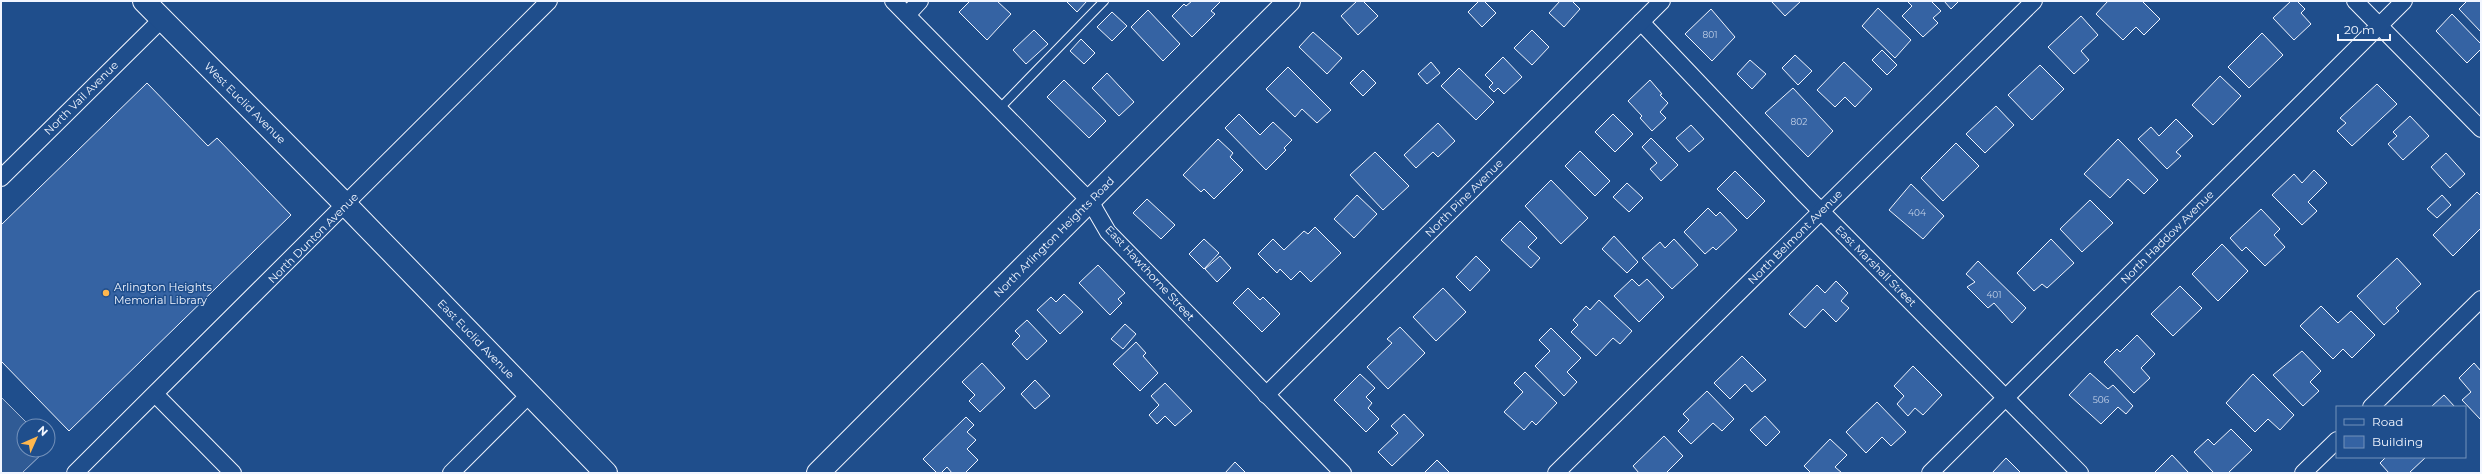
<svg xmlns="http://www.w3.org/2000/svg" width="2482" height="474" font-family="Montserrat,sans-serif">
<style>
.parking{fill:#305b95;stroke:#a8bbd7}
.building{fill:#3563a3;stroke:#f2f6ff}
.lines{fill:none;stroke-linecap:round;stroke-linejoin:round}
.lane-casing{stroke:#f2f6ff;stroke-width:10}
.street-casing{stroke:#f2f6ff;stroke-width:18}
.secondary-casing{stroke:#f2f6ff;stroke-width:24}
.lane{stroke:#1f4e8c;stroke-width:8}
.street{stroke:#1f4e8c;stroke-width:16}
.secondary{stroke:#1f4e8c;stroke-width:22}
.poi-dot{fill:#ffb74d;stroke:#1f4e8c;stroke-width:1.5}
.labels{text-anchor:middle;stroke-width:3;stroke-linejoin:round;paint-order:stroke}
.number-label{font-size:9px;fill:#c3d1e8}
.street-label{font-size:11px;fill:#f2f6ff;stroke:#1f4e8c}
.poi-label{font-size:11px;fill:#f2f6ff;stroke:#1f4e8c;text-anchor:start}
</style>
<rect width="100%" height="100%" fill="#1f4e8c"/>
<path class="parking" d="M1,397L30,426H24V450H46L22,473H1Z"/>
<g class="building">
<path d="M970,1H997L1011,14L987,40L959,12Z"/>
<path d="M1066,1H1087L1077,12Z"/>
<path d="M1192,1H1221L1211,11L1215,14L1192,37L1172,16L1184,4L1186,6Z"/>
<path d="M1357,1H1363L1378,16L1358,35L1341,16Z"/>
<path d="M1479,1H1484L1496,13L1482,27L1468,12Z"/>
<path d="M1560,1H1572L1580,9L1564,27L1549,13Z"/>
<path d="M1771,1H1801L1785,16Z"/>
<path d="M1907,1H1931L1941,11L1933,18L1938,23L1923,37L1902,16L1912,6Z"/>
<path d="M1944,1H1959L1951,9Z"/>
<path d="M2108,1H2142L2160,19L2144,35L2136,27L2123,40L2096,14Z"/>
<path d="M2291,1H2297L2305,9L2301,13L2311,24L2294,40L2273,18Z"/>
<path d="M2467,1H2481V32L2459,9Z"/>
<path d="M1878,8L1911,40L1895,58L1862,26Z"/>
<path d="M1711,9L1735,37L1712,61L1685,34Z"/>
<path d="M1148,10L1180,44L1163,61L1131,27Z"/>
<path d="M1112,12L1127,26L1112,41L1097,27Z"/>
<path d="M2452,14L2481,44V49L2467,63L2436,31Z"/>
<path d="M2081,16L2098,35L2081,51L2089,60L2074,74L2048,47Z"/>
<path d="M1034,30L1048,44L1026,64L1013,50Z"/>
<path d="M1532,30L1549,47L1532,65L1514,48Z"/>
<path d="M1313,32L1342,58L1327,74L1299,47Z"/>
<path d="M2262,33L2283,55L2249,88L2228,67Z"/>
<path d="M1081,39L1095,53L1084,64L1070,51Z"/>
<path d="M1882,50L1897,65L1887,75L1872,60Z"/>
<path d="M1795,55L1812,71L1798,85L1782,68Z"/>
<path d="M1503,57L1522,77L1504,94L1498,88L1494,92L1489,87L1493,83L1485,75Z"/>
<path d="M1750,60L1766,74L1752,89L1737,74Z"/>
<path d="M1431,62L1440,73L1427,84L1418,74Z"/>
<path d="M1844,62L1872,89L1855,107L1845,97L1835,107L1817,90Z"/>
<path d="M2040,65L2064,89L2032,120L2008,95Z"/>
<path d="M1288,67L1331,110L1317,123L1302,109L1295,117L1266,89Z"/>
<path d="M1459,68L1494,102L1476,120L1441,86Z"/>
<path d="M1363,70L1376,83L1363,96L1350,83Z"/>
<path d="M1107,73L1134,102L1119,116L1092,88Z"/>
<path d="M2220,76L2241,96L2213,125L2192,105Z"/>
<path d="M1064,80L1106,121L1089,138L1047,97Z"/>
<path d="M1650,80L1662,94L1660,95L1668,103L1660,112L1666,118L1652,131L1640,118L1642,116L1628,101Z"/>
<path d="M147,83L208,146L217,138L291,215L69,431L1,361V225Z"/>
<path d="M2377,84L2397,104L2352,146L2337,131L2346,123L2340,118Z"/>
<path d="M1793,88L1833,131L1808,157L1765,113Z"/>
<path d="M1996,106L2014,125L1985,153L1966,134Z"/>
<path d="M1239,114L1260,135L1273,122L1292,140L1284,148L1286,150L1266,170L1225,128Z"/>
<path d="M1613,114L1633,134L1615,152L1595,132Z"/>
<path d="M2410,116L2429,136L2403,160L2388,144L2397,136L2393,132Z"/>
<path d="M2176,119L2193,136L2176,152L2181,156L2167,169L2138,139L2151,127L2159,136Z"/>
<path d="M1438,123L1455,141L1438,157L1433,152L1416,168L1404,155Z"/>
<path d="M1691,125L1704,139L1689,152L1676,138Z"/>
<path d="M1651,138L1678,165L1661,181L1650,169L1657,163L1642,147Z"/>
<path d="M1218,139L1233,153L1230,157L1243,170L1214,199L1204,189L1201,192L1183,175Z"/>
<path d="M2118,139L2158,180L2144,194L2128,179L2110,198L2084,174Z"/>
<path d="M1956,143L1979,166L1943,201L1921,178Z"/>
<path d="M1580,151L1610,181L1595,196L1565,166Z"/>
<path d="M1375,152L1409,186L1383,210L1350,175Z"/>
<path d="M2446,153L2465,174L2450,188L2431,167Z"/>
<path d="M2314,170L2327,183L2308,202L2317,211L2302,225L2272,195L2294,174L2302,183Z"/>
<path d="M1735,171L1765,201L1747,219L1717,189Z"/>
<path d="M1551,180L1588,218L1561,244L1525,206Z"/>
<path d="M1627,183L1643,198L1629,212L1613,197Z"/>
<path d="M1911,184L1944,216L1923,239L1889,210Z"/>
<path d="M2477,192L2481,196V228L2453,256L2433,235Z"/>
<path d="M1357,195L1377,214L1354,238L1334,219Z"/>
<path d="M2442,195L2451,205L2437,218L2427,209Z"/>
<path d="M1147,199L1175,225L1161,239L1133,213Z"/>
<path d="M2090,200L2113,223L2082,252L2060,229Z"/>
<path d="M1708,208L1716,216L1720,212L1737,230L1716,250L1713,247L1705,254L1684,232Z"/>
<path d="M2261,209L2280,229L2274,235L2285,247L2265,266L2246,247L2242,251L2230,238Z"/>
<path d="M1520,221L1537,238L1528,247L1540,258L1531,268L1501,240Z"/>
<path d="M1315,227L1341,253L1311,282L1300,271L1291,280L1280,269L1277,273L1258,254L1273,239L1284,250L1304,231L1308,234Z"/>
<path d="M1614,236L1638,262L1627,273L1602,249Z"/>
<path d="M1204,239L1219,253L1204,269L1189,254Z"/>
<path d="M1674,239L1698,265L1672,289L1642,258L1660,242L1665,248Z"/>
<path d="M2051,239L2074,263L2047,288L2042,284L2034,291L2017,273Z"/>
<path d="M2222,244L2248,271L2218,301L2192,274Z"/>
<path d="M1220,256L1231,268L1217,282L1205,269Z"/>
<path d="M1476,256L1490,270L1470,291L1456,277Z"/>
<path d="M2397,258L2421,284L2396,308L2399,311L2384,325L2357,296Z"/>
<path d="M1978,261L2026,308L2012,323L1994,303L1988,308L1967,287L1975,282L1966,274Z"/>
<path d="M1098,265L1125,293L1118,299L1122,303L1110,315L1079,283Z"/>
<path d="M1632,279L1639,286L1647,279L1664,297L1639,322L1614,296Z"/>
<path d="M1836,281L1848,293L1841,301L1849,308L1836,322L1823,309L1805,328L1789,314L1817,285L1825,293Z"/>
<path d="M2180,286L2202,308L2173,336L2151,314Z"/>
<path d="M1248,288L1260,300L1263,297L1280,314L1262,332L1233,303Z"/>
<path d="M1443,288L1466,312L1436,341L1413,317Z"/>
<path d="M1064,294L1083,312L1060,334L1037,310L1051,297L1056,302Z"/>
<path d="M1599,300L1632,331L1620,344L1613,338L1596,356L1571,332L1578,325L1573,320L1586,306L1590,310Z"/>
<path d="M2321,306L2338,323L2351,311L2375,335L2352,358L2343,349L2333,359L2300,326Z"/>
<path d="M1027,320L1047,341L1027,360L1012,344L1020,336L1015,331Z"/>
<path d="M1125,324L1136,334L1123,349L1111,339Z"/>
<path d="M1400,327L1425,353L1388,389L1367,367L1392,343L1387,339Z"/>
<path d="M1551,328L1581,358L1567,372L1577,382L1564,396L1535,366L1550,351L1539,340Z"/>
<path d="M2137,335L2155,354L2141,368L2150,378L2134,393L2104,362L2117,349L2120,352Z"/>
<path d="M1136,342L1146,353L1143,356L1158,373L1140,391L1113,364Z"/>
<path d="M2302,351L2321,371L2310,382L2319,391L2303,406L2273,375Z"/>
<path d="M1742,356L1766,380L1752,392L1745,384L1730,399L1714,383Z"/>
<path d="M982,363L1005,388L980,412L969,401L975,395L962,382Z"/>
<path d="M2474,363L2481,371V420L2462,400L2471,392L2459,378Z"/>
<path d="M1913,366L1942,395L1923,415L1915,408L1908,416L1897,404L1904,396L1894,386Z"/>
<path d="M1525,372L1557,403L1536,425L1532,421L1524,430L1504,412L1523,392L1514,383Z"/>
<path d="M2090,373L2108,389L2113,385L2133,406L2126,414L2118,407L2101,424L2069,395Z"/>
<path d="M1360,374L1375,388L1366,397L1372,403L1368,408L1379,419L1366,432L1334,400Z"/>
<path d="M2253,374L2294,415L2280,430L2268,419L2255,432L2226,403Z"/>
<path d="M1035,380L1050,396L1035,409L1021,394Z"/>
<path d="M1165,383L1192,411L1175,426L1165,416L1157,424L1149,415L1159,405L1151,396Z"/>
<path d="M1707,391L1734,419L1722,431L1713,423L1691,444L1678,431L1689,420L1683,414Z"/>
<path d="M2444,395L2455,407H2431Z"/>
<path d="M1877,402L1906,432L1891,446L1882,437L1866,453L1846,432Z"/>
<path d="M1404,414L1424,435L1392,466L1378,452L1398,433L1391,426Z"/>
<path d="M1765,416L1780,432L1766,446L1750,430Z"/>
<path d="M966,417L974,425L967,432L976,440L967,449L978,460L965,473H952L947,467L941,473H937L923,459Z"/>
<path d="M2231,429L2252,450L2228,473H2214L2194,452L2208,439L2214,445Z"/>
<path d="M1664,436L1683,456L1666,473H1639L1633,466Z"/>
<path d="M1830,439L1847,455L1835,467L1842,473H1811L1804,466Z"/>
<path d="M2172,455L2189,473H2154Z"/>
<path d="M2386,457H2426L2409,473H2389L2380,463Z"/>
<path d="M2006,458L2021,473H1992Z"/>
<path d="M1437,460L1450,473H1424Z"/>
<path d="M1235,462L1246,473H1225Z"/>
</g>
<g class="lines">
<g class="lane-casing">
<path id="lane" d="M1000,108L1104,1"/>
</g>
<g class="street-casing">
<g id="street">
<path d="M893,1L1075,186L1090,201L1108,232L1343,473"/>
<path d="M2355,1L2481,129"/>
<path d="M907,15L920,1"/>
<path d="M1641,22L1804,194L2080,473"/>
<path d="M1,178L162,19"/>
<path d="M155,394L233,473"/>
<path d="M1266,395L1662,1"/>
<path d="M2371,407L2481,299"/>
<path d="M75,473L549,1"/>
<path d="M451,473L530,394"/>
<path d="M1556,473L2034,1"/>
<path d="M1930,473L2404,1"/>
<path d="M2303,473L2337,440"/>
</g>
</g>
<g class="secondary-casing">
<g id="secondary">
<path d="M144,1L346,205L606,473"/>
<path d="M818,473L1289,1"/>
</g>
</g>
<use href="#lane" class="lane"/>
<use href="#street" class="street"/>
<use href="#secondary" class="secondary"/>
</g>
<circle class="poi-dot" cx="106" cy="293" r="4"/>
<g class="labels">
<g class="number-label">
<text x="1710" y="38">801</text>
<text x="1799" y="125">802</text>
<text x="1917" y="216">404</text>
<text x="1994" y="298">401</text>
<text x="2101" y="403">506</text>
</g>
<g class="street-label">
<text transform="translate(81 98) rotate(-45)" y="4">North Vail Avenue</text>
<text transform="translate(245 103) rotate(45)" y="4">West Euclid Avenue</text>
<text transform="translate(1464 198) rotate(-45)" y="4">North Pine Avenue</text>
<text transform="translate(1054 237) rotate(-45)" y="4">North Arlington Heights Road</text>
<text transform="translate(1795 237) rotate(-45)" y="4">North Belmont Avenue</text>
<text transform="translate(2167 237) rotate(-45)" y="4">North Haddow Avenue</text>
<text transform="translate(313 238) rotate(-45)" y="4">North Dunton Avenue</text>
<text transform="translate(1876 266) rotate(45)" y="4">East Marshall Street</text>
<text transform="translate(1150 273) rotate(47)" y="4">East Hawthorne Street</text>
<text transform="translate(476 339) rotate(46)" y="4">East Euclid Avenue</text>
</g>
<g class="poi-label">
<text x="114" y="291">Arlington Heights<tspan x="114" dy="13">Memorial Library</tspan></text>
</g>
</g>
<rect width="2482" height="474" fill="none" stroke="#f2f6ff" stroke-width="4"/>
<rect x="2336" y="406" width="130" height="52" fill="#1f4e8c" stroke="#7391ba"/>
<rect x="2344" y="419" width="20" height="6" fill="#1f4e8c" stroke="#7391ba"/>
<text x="2372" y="426" font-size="12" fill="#f2f6ff">Road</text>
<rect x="2344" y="436" width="20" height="12" fill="#3563a3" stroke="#7391ba"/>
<text x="2372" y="446" font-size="12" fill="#f2f6ff">Building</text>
<g transform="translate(36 438) rotate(45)"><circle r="19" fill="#1f4e8c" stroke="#7391ba"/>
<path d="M0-3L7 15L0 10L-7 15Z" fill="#ffb74d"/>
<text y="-6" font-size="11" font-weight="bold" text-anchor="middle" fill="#f2f6ff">N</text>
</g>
<path d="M2338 34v6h52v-6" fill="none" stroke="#f2f6ff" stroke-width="2"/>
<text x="2344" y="34" font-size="12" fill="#f2f6ff" stroke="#1f4e8c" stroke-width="3" paint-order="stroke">20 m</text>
</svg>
